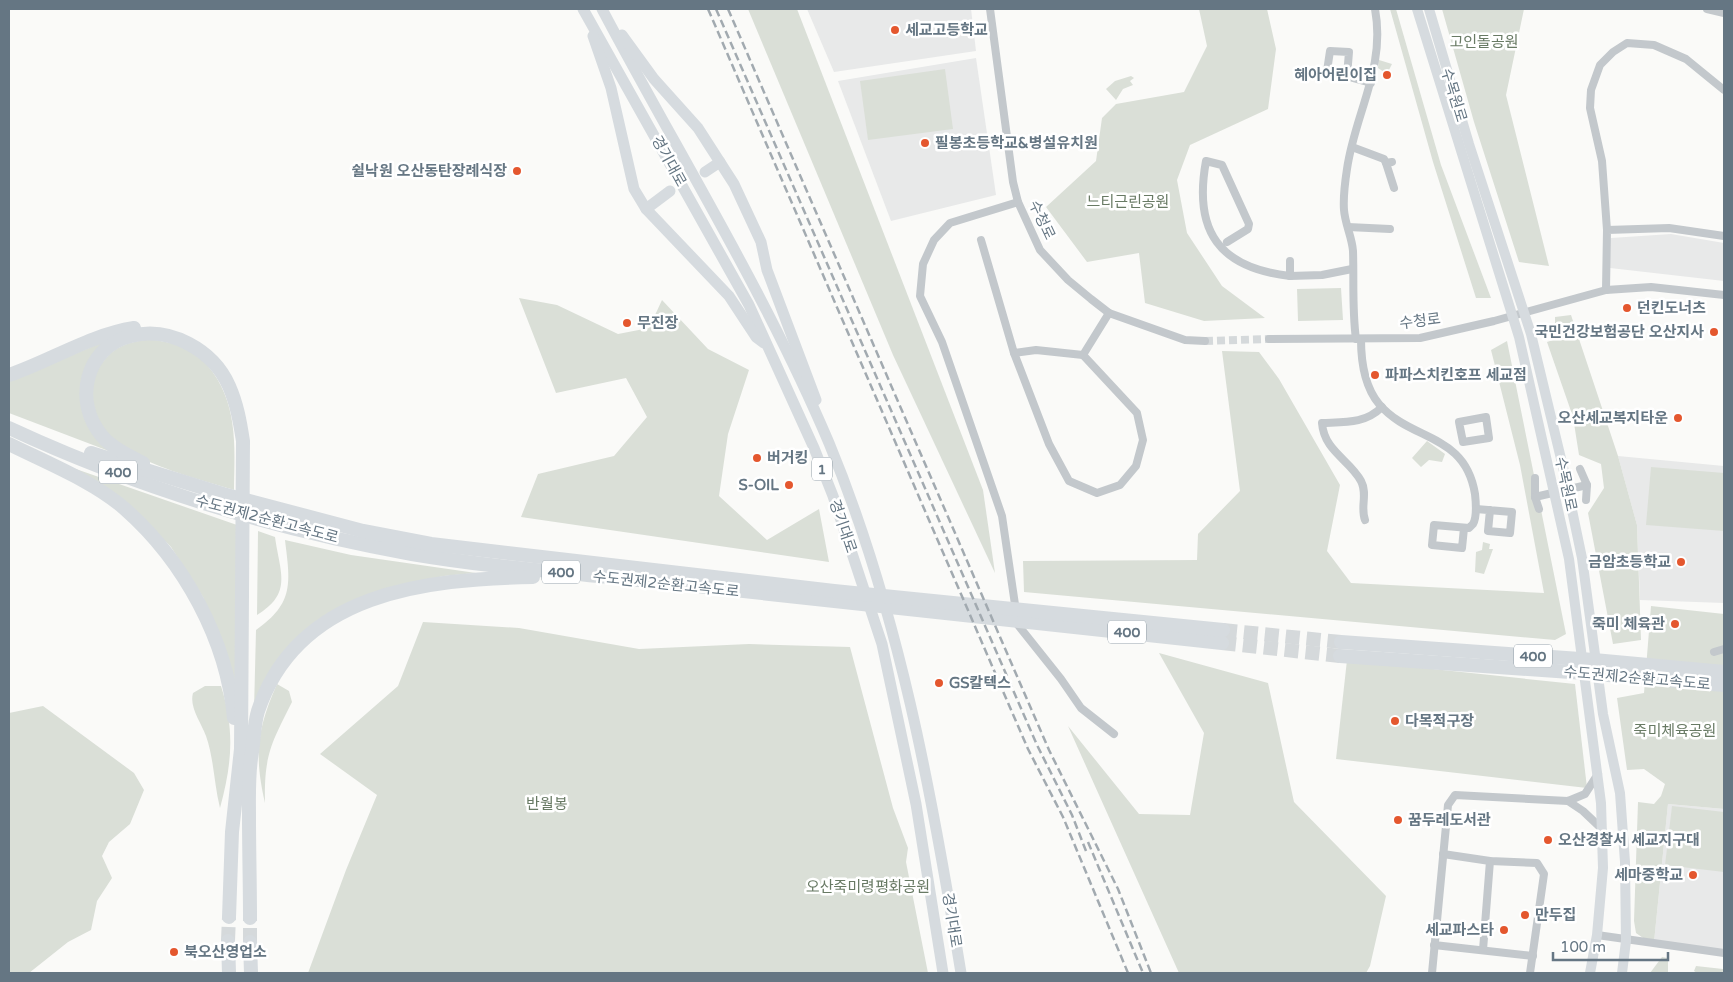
<svg xmlns="http://www.w3.org/2000/svg" width="1733" height="982" font-family="'Varela Round','Noto Sans KR',sans-serif">
<style>
.built{fill:#e8e9e9}
.green{fill:#dadfd7}
.lines{fill:none;stroke-linecap:round;stroke-linejoin:round}
.street-tunnel{stroke:#d5d9db;stroke-width:8;stroke-dasharray:8 4;stroke-linecap:butt}
.highway-tunnel{stroke:#d5d9db;stroke-width:14;stroke-dasharray:14 7;stroke-linecap:butt}
.street{stroke:#c3c8cc;stroke-width:8}
.secondary{stroke:#d6dbdf;stroke-width:10}
.primary{stroke:#d6dbdf;stroke-width:11}
.highway{stroke:#d6dbdf;stroke-width:14}
.rail{stroke:#a2aab0;stroke-width:2.5;stroke-dasharray:8 4;stroke-linecap:butt}
.poi-dot{fill:#e4572e;stroke:#fff;stroke-width:2}
.labels{text-anchor:middle;stroke-width:5;stroke-linejoin:round;paint-order:stroke}
.shield{fill:#fff;stroke:#939fa8;stroke-width:1}
.shield-label{font-size:14px;font-weight:bold;fill:#657683}
.poi-label{font-size:15px;font-weight:bold;fill:#657683;stroke:#fff;text-anchor:start}
.park-label{font-size:15px;fill:#687a64;stroke:#fff}
.street-label{font-size:15px;fill:#657683;stroke:#fff}
</style>
<rect width="100%" height="100%" fill="#fafaf8"/>
<g class="built">
<path d="M807,9H971L976,51L834,72Z"/>
<path d="M976,58L996,195L891,221L838,81Z"/>
<path d="M1671,234L1724,243V281L1610,268L1608,243L1611,238Z"/>
<path d="M1618,456L1724,466V603L1640,600L1637,525Z"/>
<path d="M1668,804L1724,809V950L1654,942Z"/>
</g>
<g class="green">
<path d="M748,9H797L983,490L995,573L893,355Z"/>
<path d="M1199,9H1267L1276,49L1268,109L1190,145L1177,180L1187,233L1222,286L1265,318L1204,321L1145,303L1139,253L1087,262L1046,207L1096,161L1102,118L1116,104L1184,92L1207,46Z"/>
<path d="M1390,9H1396L1441,165L1491,298H1476L1433,162Z"/>
<path d="M1442,9H1524L1506,95L1549,266L1519,262L1474,122Z"/>
<path d="M1379,60L1392,64L1387,74L1378,68Z"/>
<path d="M945,69L953,129L868,140L860,81Z"/>
<path d="M1131,76L1134,78L1130,81L1133,85L1123,89L1116,100L1106,89L1115,81Z"/>
<path d="M1341,288L1343,320L1298,321L1297,289Z"/>
<path d="M519,298L557,305L618,334L649,328L662,300L708,349L749,370L728,434L719,496L767,540L819,509L829,562L521,517L538,474L614,456L647,417L626,378L556,393Z"/>
<path d="M1571,315L1618,456L1637,525L1641,640L1613,644L1588,513L1604,488L1601,464L1579,455L1573,417L1547,342L1559,338L1555,328V317Z"/>
<path d="M118,336L81,398L114,453L9,413V381Z"/>
<path d="M149,339C159,341 169,342 179,345C189,348 200,358 207,365C238,401 235,445 234,490C188,475 103,459 92,403C90,393 89,383 94,374C111,349 119,344 149,339Z"/>
<path d="M1507,341L1566,634L1555,640L1024,592L1023,561L1197,560L1198,534L1240,491L1222,351L1259,352L1279,379L1340,485L1327,551L1351,583L1544,593L1520,465L1491,350Z"/>
<path d="M1427,441L1445,454L1442,462L1429,460L1421,467L1412,458Z"/>
<path d="M1651,467L1724,473V531L1646,525Z"/>
<path d="M73,468L237,525L235,688L203,597L171,547L139,514Z"/>
<path d="M258,531L275,537C280,573 293,593 257,615Z"/>
<path d="M285,540L351,555L476,573L444,576L402,585L307,631L254,710L256,630C295,603 290,582 285,540Z"/>
<path d="M1483,542L1490,544L1489,549H1493L1484,574L1475,572L1476,552L1482,550Z"/>
<path d="M1651,606L1724,614V809L1668,804L1654,942L1646,940L1636,933L1634,921L1638,802L1654,804L1661,796L1665,784L1644,769L1627,770L1617,698L1644,693Z"/>
<path d="M423,622L519,628L639,649L749,644L850,647L893,808L908,848L906,862L928,973H308L346,870L377,795L320,754L398,686Z"/>
<path d="M1159,653L1268,683L1294,802L1386,896L1370,966L1366,973H1179L1068,726L1139,814L1190,815L1204,733Z"/>
<path d="M1347,660L1575,684L1587,788L1336,759Z"/>
<path d="M277,684L289,691L292,702C271,744 264,755 265,803C254,755 257,729 277,684Z"/>
<path d="M205,686H221C235,730 232,764 220,808C214,784 214,759 206,736C201,722 189,707 193,693Z"/>
<path d="M43,706L134,773L144,790L130,824L109,842L102,856L112,878L97,901L91,930L68,942L29,973H9V713Z"/>
<path d="M1672,806L1724,812V872L1665,865Z"/>
<path d="M1662,957L1668,958V973H1650Z"/>
<path d="M1696,966L1723,969L1724,973H1697L1694,971Z"/>
</g>
<g class="lines">
<path class="street-tunnel" d="M1205,341L1269,339"/>
<g class="highway-tunnel">
<path d="M1223,630L1341,642"/>
<path d="M1222,643L1340,656"/>
<path d="M228,941L229,917"/>
<path d="M250,942V918"/>
</g>
<g class="street">
<path d="M990,9L1013,182L1018,202L1040,250L1068,280L1091,299L1109,313L1185,340L1205,341"/>
<path d="M1707,9L1724,13"/>
<path d="M1347,76L1349,52L1330,51L1327,71L1371,83"/>
<path d="M1352,147L1384,159L1386,163L1392,162"/>
<path d="M1386,163L1394,188"/>
<path d="M1018,202L950,223L934,240L923,264L920,296L942,342L1002,516L1018,625L1061,679L1081,708L1114,734"/>
<path d="M1348,227L1390,229"/>
<path d="M1607,230L1602,161L1590,108L1591,90L1600,65L1613,52L1627,43L1654,45L1686,59L1724,90"/>
<path d="M981,240L1014,353L1036,350L1083,355L1109,313"/>
<path d="M1227,242L1248,229L1249,224L1222,165L1206,161C1193,232 1220,268 1290,276"/>
<path d="M1290,261V276L1322,275L1352,269"/>
<path d="M1606,290L1607,230L1669,228L1724,236"/>
<path d="M1269,339L1420,338L1494,321L1606,290L1651,287L1724,295"/>
<path d="M1356,339C1352,310 1354,281 1353,251C1352,237 1345,224 1344,210C1343,197 1345,182 1347,169C1355,113 1386,68 1375,9"/>
<path d="M1361,339C1361,362 1364,386 1379,404C1411,442 1465,432 1475,494C1476,503 1477,517 1473,524L1469,528L1434,525L1432,545L1462,548L1464,528"/>
<path d="M1014,353L1049,444L1069,481L1097,493L1120,485L1136,466L1143,440L1137,413L1083,355"/>
<path d="M1486,417L1489,438L1463,442L1459,422Z"/>
<path d="M1580,469L1587,485L1586,500"/>
<path d="M1535,478V497L1539,509"/>
<path d="M1535,497L1587,485"/>
<path d="M1476,509L1512,512L1510,533L1488,531L1490,510"/>
<path d="M1365,520C1360,507 1368,494 1361,481C1350,460 1324,451 1322,423C1345,422 1365,424 1382,407"/>
<path d="M1714,652L1724,649"/>
<path d="M1568,801L1583,811L1602,829"/>
<path d="M1443,854L1490,861L1537,863L1544,874L1530,973"/>
<path d="M1597,935L1724,953"/>
<path d="M1434,945L1533,956"/>
<path d="M1483,950L1490,861"/>
<path d="M1432,973L1448,805L1455,795L1568,801L1585,794L1598,774"/>
</g>
<g class="secondary">
<path d="M1417,9L1519,337L1569,559L1601,803L1603,868L1597,935L1590,973"/>
<path d="M1429,9L1469,144L1531,334L1563,467L1582,558L1603,714L1620,793L1625,862L1626,941L1622,973"/>
</g>
<g class="primary">
<path d="M583,9L749,305L814,448L833,496L882,644L916,804L943,973"/>
<path d="M602,9C678,153 765,292 829,443C899,612 932,794 961,973"/>
<path d="M622,35L654,79L698,128L734,184L761,242L767,270L816,400"/>
<path d="M593,36L611,88L634,189L646,209L729,296L756,337L764,343"/>
<path d="M705,172L720,162"/>
<path d="M646,209L670,191"/>
</g>
<g class="highway">
<path d="M9,375C50,361 90,335 134,328"/>
<path d="M9,428C136,487 274,529 412,554C500,569 589,574 678,584C859,605 1041,622 1222,643"/>
<path d="M9,444C45,462 95,482 125,509C184,561 227,640 234,718"/>
<path d="M91,453L223,494L363,531L431,544L834,591L1223,630"/>
<path d="M143,463C129,456 112,448 102,436C73,402 85,347 131,336C170,326 213,350 229,386C237,404 240,422 243,441L241,749L232,832L229,917"/>
<path d="M1341,642L1594,660L1724,672"/>
<path d="M1340,656L1585,673L1724,685"/>
<path d="M250,918C250,884 249,850 249,816C249,795 248,773 252,752C254,739 254,724 258,711C298,592 426,579 533,577"/>
<path d="M228,941L229,973"/>
<path d="M250,942L251,973"/>
</g>
<g class="rail">
<path d="M708,9L1028,749L1063,817L1128,973"/>
<path d="M716,9L1037,745L1072,815L1086,851"/>
<path d="M728,9L1049,750L1118,889L1151,973"/>
<path d="M1088,842L1143,973"/>
</g>
</g>
<g class="poi-dot">
<circle cx="895" cy="30" r="5"/>
<circle cx="1387" cy="75" r="5"/>
<circle cx="925" cy="143" r="5"/>
<circle cx="517" cy="171" r="5"/>
<circle cx="1627" cy="308" r="5"/>
<circle cx="627" cy="323" r="5"/>
<circle cx="1714" cy="332" r="5"/>
<circle cx="1375" cy="375" r="5"/>
<circle cx="1678" cy="418" r="5"/>
<circle cx="757" cy="458" r="5"/>
<circle cx="789" cy="485" r="5"/>
<circle cx="1681" cy="562" r="5"/>
<circle cx="1675" cy="624" r="5"/>
<circle cx="939" cy="683" r="5"/>
<circle cx="1395" cy="721" r="5"/>
<circle cx="1398" cy="820" r="5"/>
<circle cx="1548" cy="840" r="5"/>
<circle cx="1693" cy="875" r="5"/>
<circle cx="1525" cy="915" r="5"/>
<circle cx="1504" cy="930" r="5"/>
<circle cx="174" cy="952" r="5"/>
</g>
<g class="labels">
<g class="shield">
<rect x="812" y="457.5" width="20" height="23" rx="4"/>
<rect x="99" y="460.5" width="38" height="23" rx="4"/>
<rect x="542" y="560.5" width="38" height="23" rx="4"/>
<rect x="1108" y="620.5" width="38" height="23" rx="4"/>
<rect x="1514" y="644.5" width="38" height="23" rx="4"/>
</g>
<g class="shield-label">
<text x="822" y="474">1</text>
<text x="118" y="477">400</text>
<text x="561" y="577">400</text>
<text x="1127" y="637">400</text>
<text x="1533" y="661">400</text>
</g>
<g class="poi-label">
<text x="905" y="35">세교고등학교</text>
<text x="1377" y="80" text-anchor="end">혜아어린이집</text>
<text x="935" y="148">필봉초등학교&amp;병설유치원</text>
<text x="507" y="176" text-anchor="end">쉴낙원 오산동탄장례식장</text>
<text x="1637" y="313">던킨도너츠</text>
<text x="637" y="328">무진장</text>
<text x="1704" y="337" text-anchor="end">국민건강보험공단 오산지사</text>
<text x="1385" y="380">파파스치킨호프 세교점</text>
<text x="1668" y="423" text-anchor="end">오산세교복지타운</text>
<text x="767" y="463">버거킹</text>
<text x="779" y="490" text-anchor="end">S-OIL</text>
<text x="1671" y="567" text-anchor="end">금암초등학교</text>
<text x="1665" y="629" text-anchor="end">죽미 체육관</text>
<text x="949" y="688">GS칼텍스</text>
<text x="1405" y="726">다목적구장</text>
<text x="1408" y="825">꿈두레도서관</text>
<text x="1558" y="845">오산경찰서 세교지구대</text>
<text x="1683" y="880" text-anchor="end">세마중학교</text>
<text x="1535" y="920">만두집</text>
<text x="1494" y="935" text-anchor="end">세교파스타</text>
<text x="184" y="957">북오산영업소</text>
</g>
<g class="park-label">
<text x="1484" y="47">고인돌공원</text>
<text x="1128" y="207">느티근린공원</text>
<text x="1675" y="736">죽미체육공원</text>
<text x="547" y="809">반월봉</text>
<text x="868" y="892">오산죽미령평화공원</text>
</g>
<g class="street-label">
<text transform="translate(1454 95) rotate(73)" y="5">수목원로</text>
<text transform="translate(669 161) rotate(61)" y="5">경기대로</text>
<text transform="translate(1042 220) rotate(65)" y="5">수청로</text>
<text transform="translate(1420 321) rotate(-7)" y="5">수청로</text>
<text transform="translate(1566 484) rotate(78)" y="5">수목원로</text>
<text transform="translate(267 519) rotate(15)" y="5">수도권제2순환고속도로</text>
<text transform="translate(843 526) rotate(71)" y="5">경기대로</text>
<text transform="translate(666 584) rotate(6)" y="5">수도권제2순환고속도로</text>
<text transform="translate(1637 678) rotate(5)" y="5">수도권제2순환고속도로</text>
<text transform="translate(952 920) rotate(81)" y="5">경기대로</text>
</g>
</g>
<rect width="1733" height="982" fill="none" stroke="#657683" stroke-width="20"/>
<path d="M1553 952v8h115v-8" fill="none" stroke="#657683" stroke-width="2.5"/>
<text x="1560" y="952" font-size="15" fill="#657683" stroke="#ffffff" stroke-width="4" paint-order="stroke">100 m</text>
</svg>
